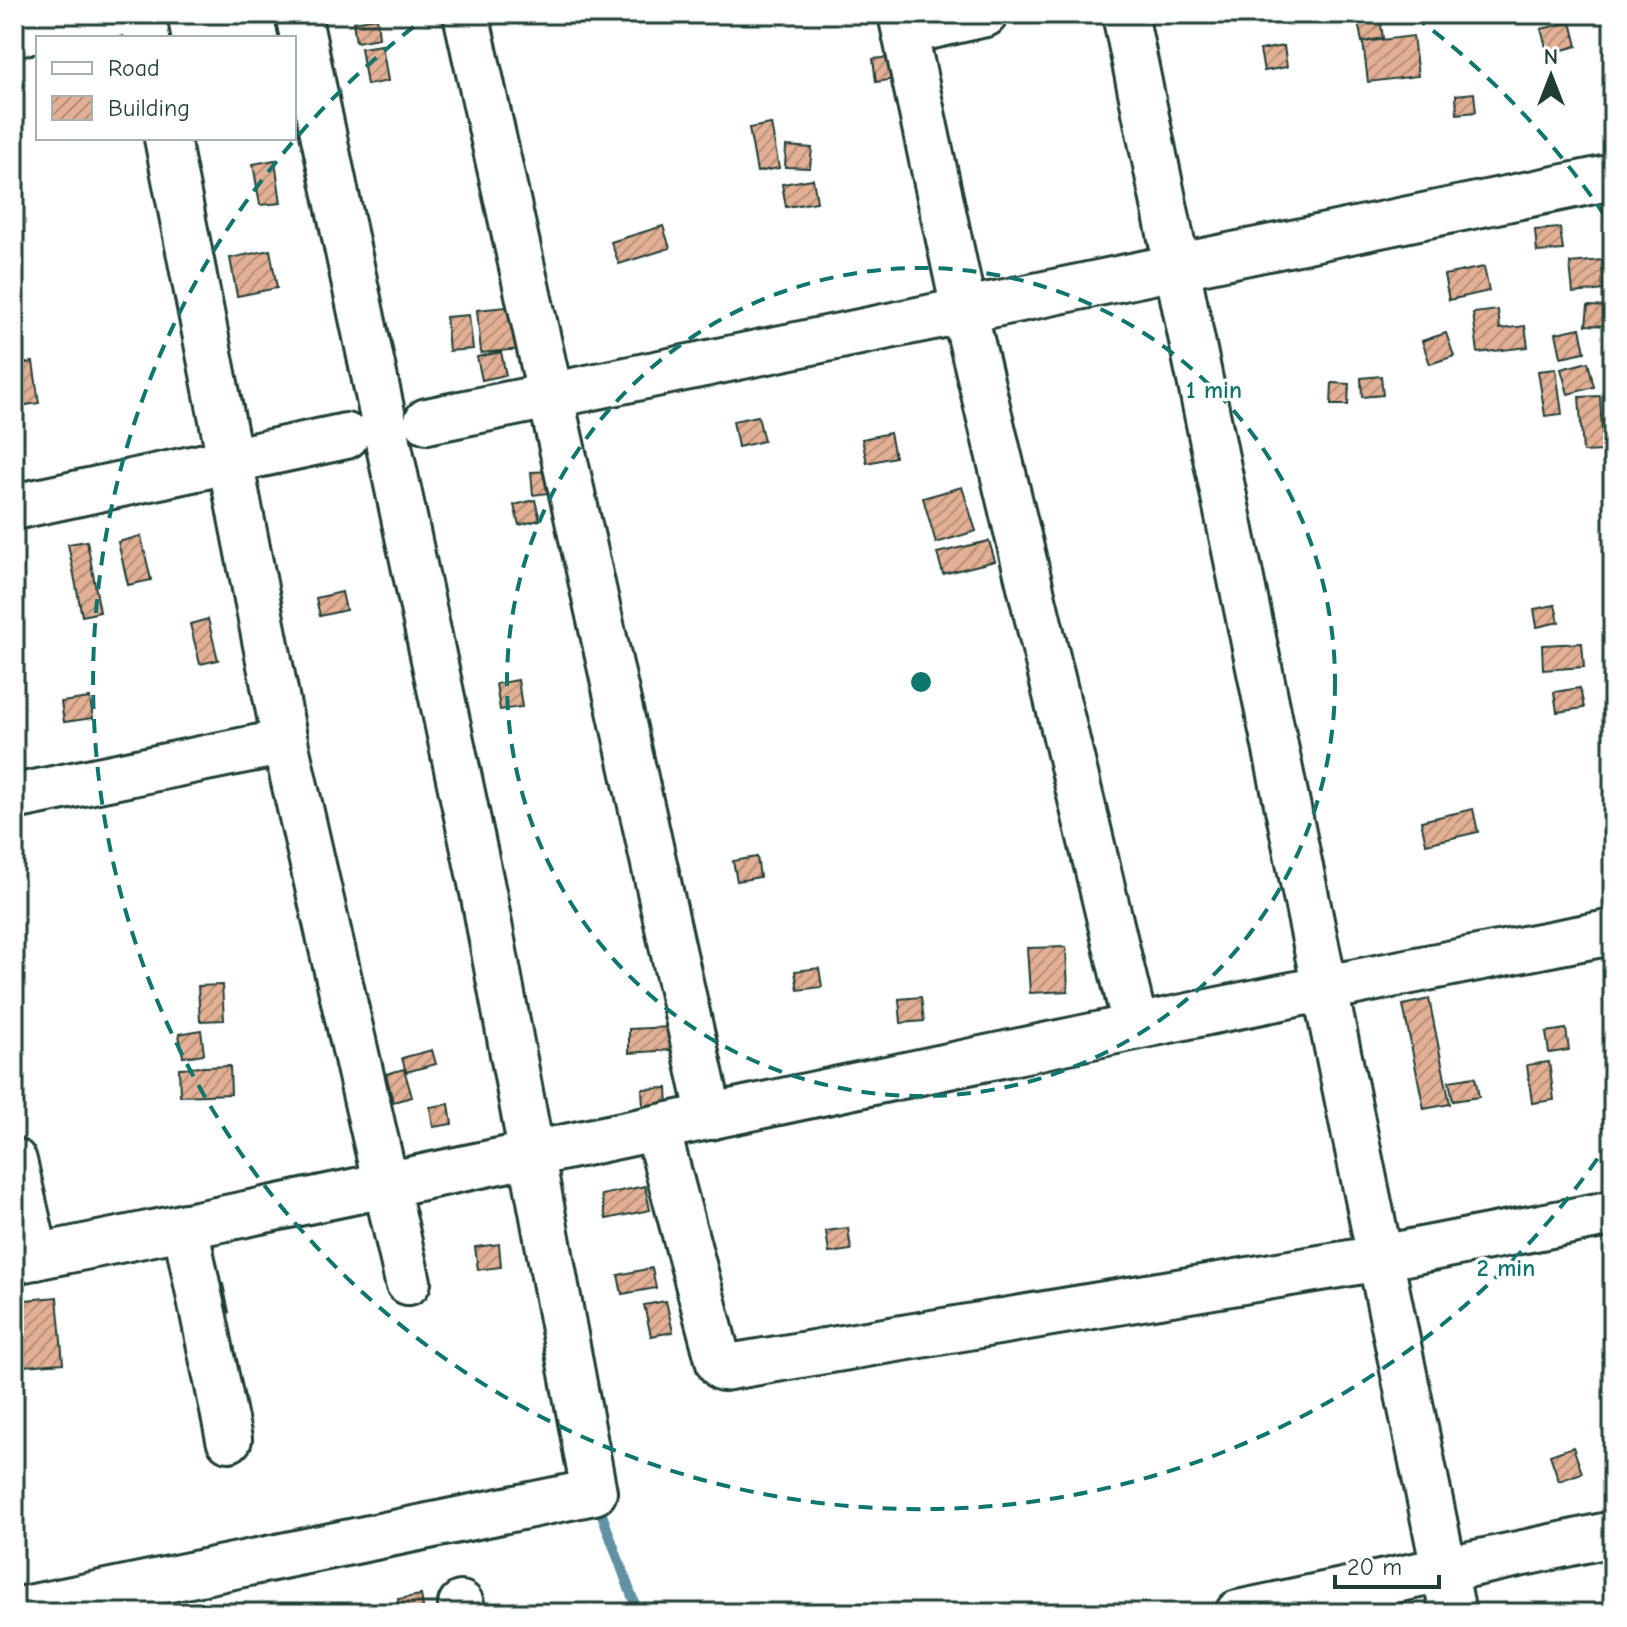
<svg xmlns="http://www.w3.org/2000/svg" width="1627" height="1627" font-family="'Comic Neue',sans-serif">
<style>
.lines{fill:none;stroke-linecap:round;stroke-linejoin:round}
.stream{stroke:#6092a2;stroke-width:10}
.building{fill:url(#building-hatch);stroke:#1f3d34;stroke-width:2}
.minor-casing{stroke:#1f3d34;stroke-width:50}
.minor{stroke:#fff;stroke-width:44}
.ring{fill:none;stroke:#0f766e;stroke-width:4;stroke-dasharray:14 10}
.centre{fill:#0f766e;stroke:#fff;stroke-width:4}
.ring-label{font-size:24px;text-anchor:middle;font-weight:bold;fill:#0f766e;stroke:#fff;stroke-width:7;stroke-linejoin:round;paint-order:stroke}
</style>
<defs>
<pattern id="building-hatch" width="6" height="6" patternUnits="userSpaceOnUse" patternTransform="scale(2)"><rect width="6" height="6" fill="#e3b095"/><path d="M-1 1l2-2M0 6l6-6M5 7l2-2" fill="none" stroke="#b7907a"/></pattern>
</defs>
<rect width="100%" height="100%" fill="#fff"/>
<filter id="ink" filterUnits="userSpaceOnUse"><feTurbulence type="fractalNoise" baseFrequency=".0125" numOctaves="2"/><feDisplacementMap in="SourceGraphic" scale="16" xChannelSelector="R" yChannelSelector="G"/><feConvolveMatrix kernelMatrix="1 2 1 2 8 2 1 2 1" color-interpolation-filters="sRGB"/></filter>
<g filter="url(#ink)">
<g class="lines">
<path class="stream" d="M597,1501L638,1613"/>
</g>
<g class="building">
<path d="M1436,14H1458V17L1436,18Z"/>
<path d="M377,18L379,38L356,42L353,22Z"/>
<path d="M1380,18L1383,38L1362,42L1358,22Z"/>
<path d="M1571,22L1577,46L1548,54L1541,29Z"/>
<path d="M1413,36L1418,76L1368,82L1363,42Z"/>
<path d="M382,45L388,81L367,85L361,48Z"/>
<path d="M1284,46L1287,67L1264,71L1260,50Z"/>
<path d="M892,57L895,79L876,82L873,59Z"/>
<path d="M1474,93L1476,112L1457,114L1456,95Z"/>
<path d="M771,124L779,168L757,172L749,128Z"/>
<path d="M786,146L812,148L810,168L785,167Z"/>
<path d="M275,160L281,203L260,205L253,164Z"/>
<path d="M813,179L817,202L786,207L782,184Z"/>
<path d="M663,226L670,248L619,264L611,242Z"/>
<path d="M1560,228L1563,250L1537,252L1535,230Z"/>
<path d="M270,250L277,288L237,296L230,258Z"/>
<path d="M1602,260L1605,290L1573,293L1570,263Z"/>
<path d="M1484,267L1489,291L1449,300L1444,275Z"/>
<path d="M516,306L520,349L481,353L477,310Z"/>
<path d="M1588,306L1613,307V326L1586,325Z"/>
<path d="M1498,310L1500,329L1525,326L1528,347L1478,353L1473,313Z"/>
<path d="M469,315L473,349L449,351L446,317Z"/>
<path d="M1580,328L1585,352L1561,357L1556,333Z"/>
<path d="M1446,333L1454,356L1430,364L1422,341Z"/>
<path d="M501,352L506,375L482,380L477,357Z"/>
<path d="M33,362L39,403L14,407V365Z"/>
<path d="M1588,362L1594,387L1568,394L1561,369Z"/>
<path d="M1556,369L1562,414L1545,416L1538,371Z"/>
<path d="M1381,376L1383,395L1362,397L1361,378Z"/>
<path d="M1332,383L1349,384L1348,405H1331Z"/>
<path d="M1600,396L1603,451L1583,452L1579,397Z"/>
<path d="M758,416L764,441L738,447L733,421Z"/>
<path d="M890,433L895,457L867,463L862,439Z"/>
<path d="M555,471L557,492L533,495L531,472Z"/>
<path d="M962,487L976,531L936,543L923,498Z"/>
<path d="M535,500L540,520L519,525L514,505Z"/>
<path d="M141,536L151,580L128,585L118,542Z"/>
<path d="M87,541L100,612L82,616L68,544Z"/>
<path d="M989,541L995,561L943,574L937,553Z"/>
<path d="M342,592L346,610L320,616L316,598Z"/>
<path d="M1555,605L1559,622L1537,627L1534,609Z"/>
<path d="M208,619L218,660L200,664L190,624Z"/>
<path d="M1582,643L1584,667L1543,670L1542,645Z"/>
<path d="M518,680L522,707L500,710L496,684Z"/>
<path d="M1580,688L1584,708L1557,712L1554,692Z"/>
<path d="M90,698L93,718L64,722L61,702Z"/>
<path d="M1473,809L1478,832L1426,844L1421,821Z"/>
<path d="M757,857L760,877L737,881L733,861Z"/>
<path d="M1066,947L1068,991L1030,993L1027,948Z"/>
<path d="M819,968L822,987L798,990L795,971Z"/>
<path d="M222,985L224,1020L200,1021L198,986Z"/>
<path d="M921,997L924,1021L901,1023L899,999Z"/>
<path d="M1429,999L1450,1104L1424,1109L1403,1005Z"/>
<path d="M671,1027L672,1050L629,1053V1029Z"/>
<path d="M1566,1029L1569,1050L1549,1053L1546,1032Z"/>
<path d="M201,1030L204,1054L183,1057L179,1034Z"/>
<path d="M432,1050L436,1064L406,1072L402,1058Z"/>
<path d="M1549,1062L1554,1100L1532,1103L1527,1065Z"/>
<path d="M230,1066L231,1094L180,1096L179,1068Z"/>
<path d="M404,1069L412,1097L393,1102L386,1074Z"/>
<path d="M1475,1077L1479,1097L1453,1101L1449,1081Z"/>
<path d="M667,1088L668,1106L643,1108L642,1089Z"/>
<path d="M449,1104L452,1124L433,1127L430,1107Z"/>
<path d="M645,1186L650,1210L606,1219L601,1195Z"/>
<path d="M848,1228L851,1250L829,1253L826,1231Z"/>
<path d="M499,1244L501,1267L478,1270L475,1247Z"/>
<path d="M652,1268L656,1288L622,1294L618,1275Z"/>
<path d="M223,1284L229,1312L208,1316L202,1288Z"/>
<path d="M57,1297L63,1363L24,1366L19,1325H15L14,1301Z"/>
<path d="M666,1301L673,1332L651,1336L644,1305Z"/>
<path d="M1573,1447L1582,1473L1559,1481L1550,1455Z"/>
<path d="M421,1595L424,1613H400L398,1599Z"/>
</g>
<g class="lines">
<g class="minor-casing">
<g id="minor">
<path d="M142,14L147,38"/>
<path d="M466,14L710,1117"/>
<path d="M901,14L964,310L1135,1025"/>
<path d="M1125,14L1453,1613"/>
<path d="M905,32L985,14"/>
<path d="M14,34L118,14"/>
<path d="M167,138L285,742L408,1282"/>
<path d="M427,421L1613,177"/>
<path d="M14,507L346,436"/>
<path d="M14,797L285,742"/>
<path d="M657,1128L719,1363L723,1368L1380,1258L1613,1213"/>
<path d="M14,1161L36,1257"/>
<path d="M185,1226L229,1439"/>
<path d="M14,1261C548,1155 1078,1033 1613,932"/>
<path d="M461,1604L463,1613"/>
<path d="M14,1611L594,1492L484,897L298,14"/>
<path d="M1238,1613L1613,1534"/>
</g>
</g>
<use href="#minor" class="minor"/>
</g>
</g>
<g class="ring">
<circle cx="921" cy="682" r="414"/>
<path d="M1611 1139A828 828 0 1 1 428 16M1414 16A828 828 0 0 1 1611 225"/>
</g>
<circle cx="921" cy="682" r="12" class="centre"/>
<g class="ring-label">
<text x="1214" y="398">1 min</text>
<text x="1506" y="1276">2 min</text>
</g>
<rect width="1627" height="1627" fill="none" stroke="#fff" stroke-width="48"/>
<rect x="24" y="24" width="1579" height="1579" fill="none" stroke="#1f3d34" stroke-width="3" filter="url(#ink)"/>
<rect x="36" y="36" width="260" height="104" fill="#ffffff" stroke="#a5b1ae" stroke-width="2"/>
<rect x="52" y="62" width="40" height="12" fill="#ffffff" stroke="#a5b1ae" stroke-width="2"/>
<text x="108" y="76" font-size="24" fill="#1f3d34">Road</text>
<rect x="52" y="96" width="40" height="24" fill="url(#building-hatch)" stroke="#a5b1ae" stroke-width="2"/>
<text x="108" y="116" font-size="24" fill="#1f3d34">Building</text>
<g transform="translate(1551 76)" stroke="#ffffff" stroke-width="6" paint-order="stroke">
<path d="M0-6L14 30L0 20L-14 30Z" fill="#1f3d34"/>
<text y="-12" font-size="22" font-weight="bold" text-anchor="middle" fill="#1f3d34">N</text>
</g>
<path d="M1335 1575v12h104v-12" fill="none" stroke="#1f3d34" stroke-width="4"/>
<text x="1347" y="1575" font-size="24" fill="#1f3d34" stroke="#ffffff" stroke-width="6" paint-order="stroke">20 m</text>
</svg>
